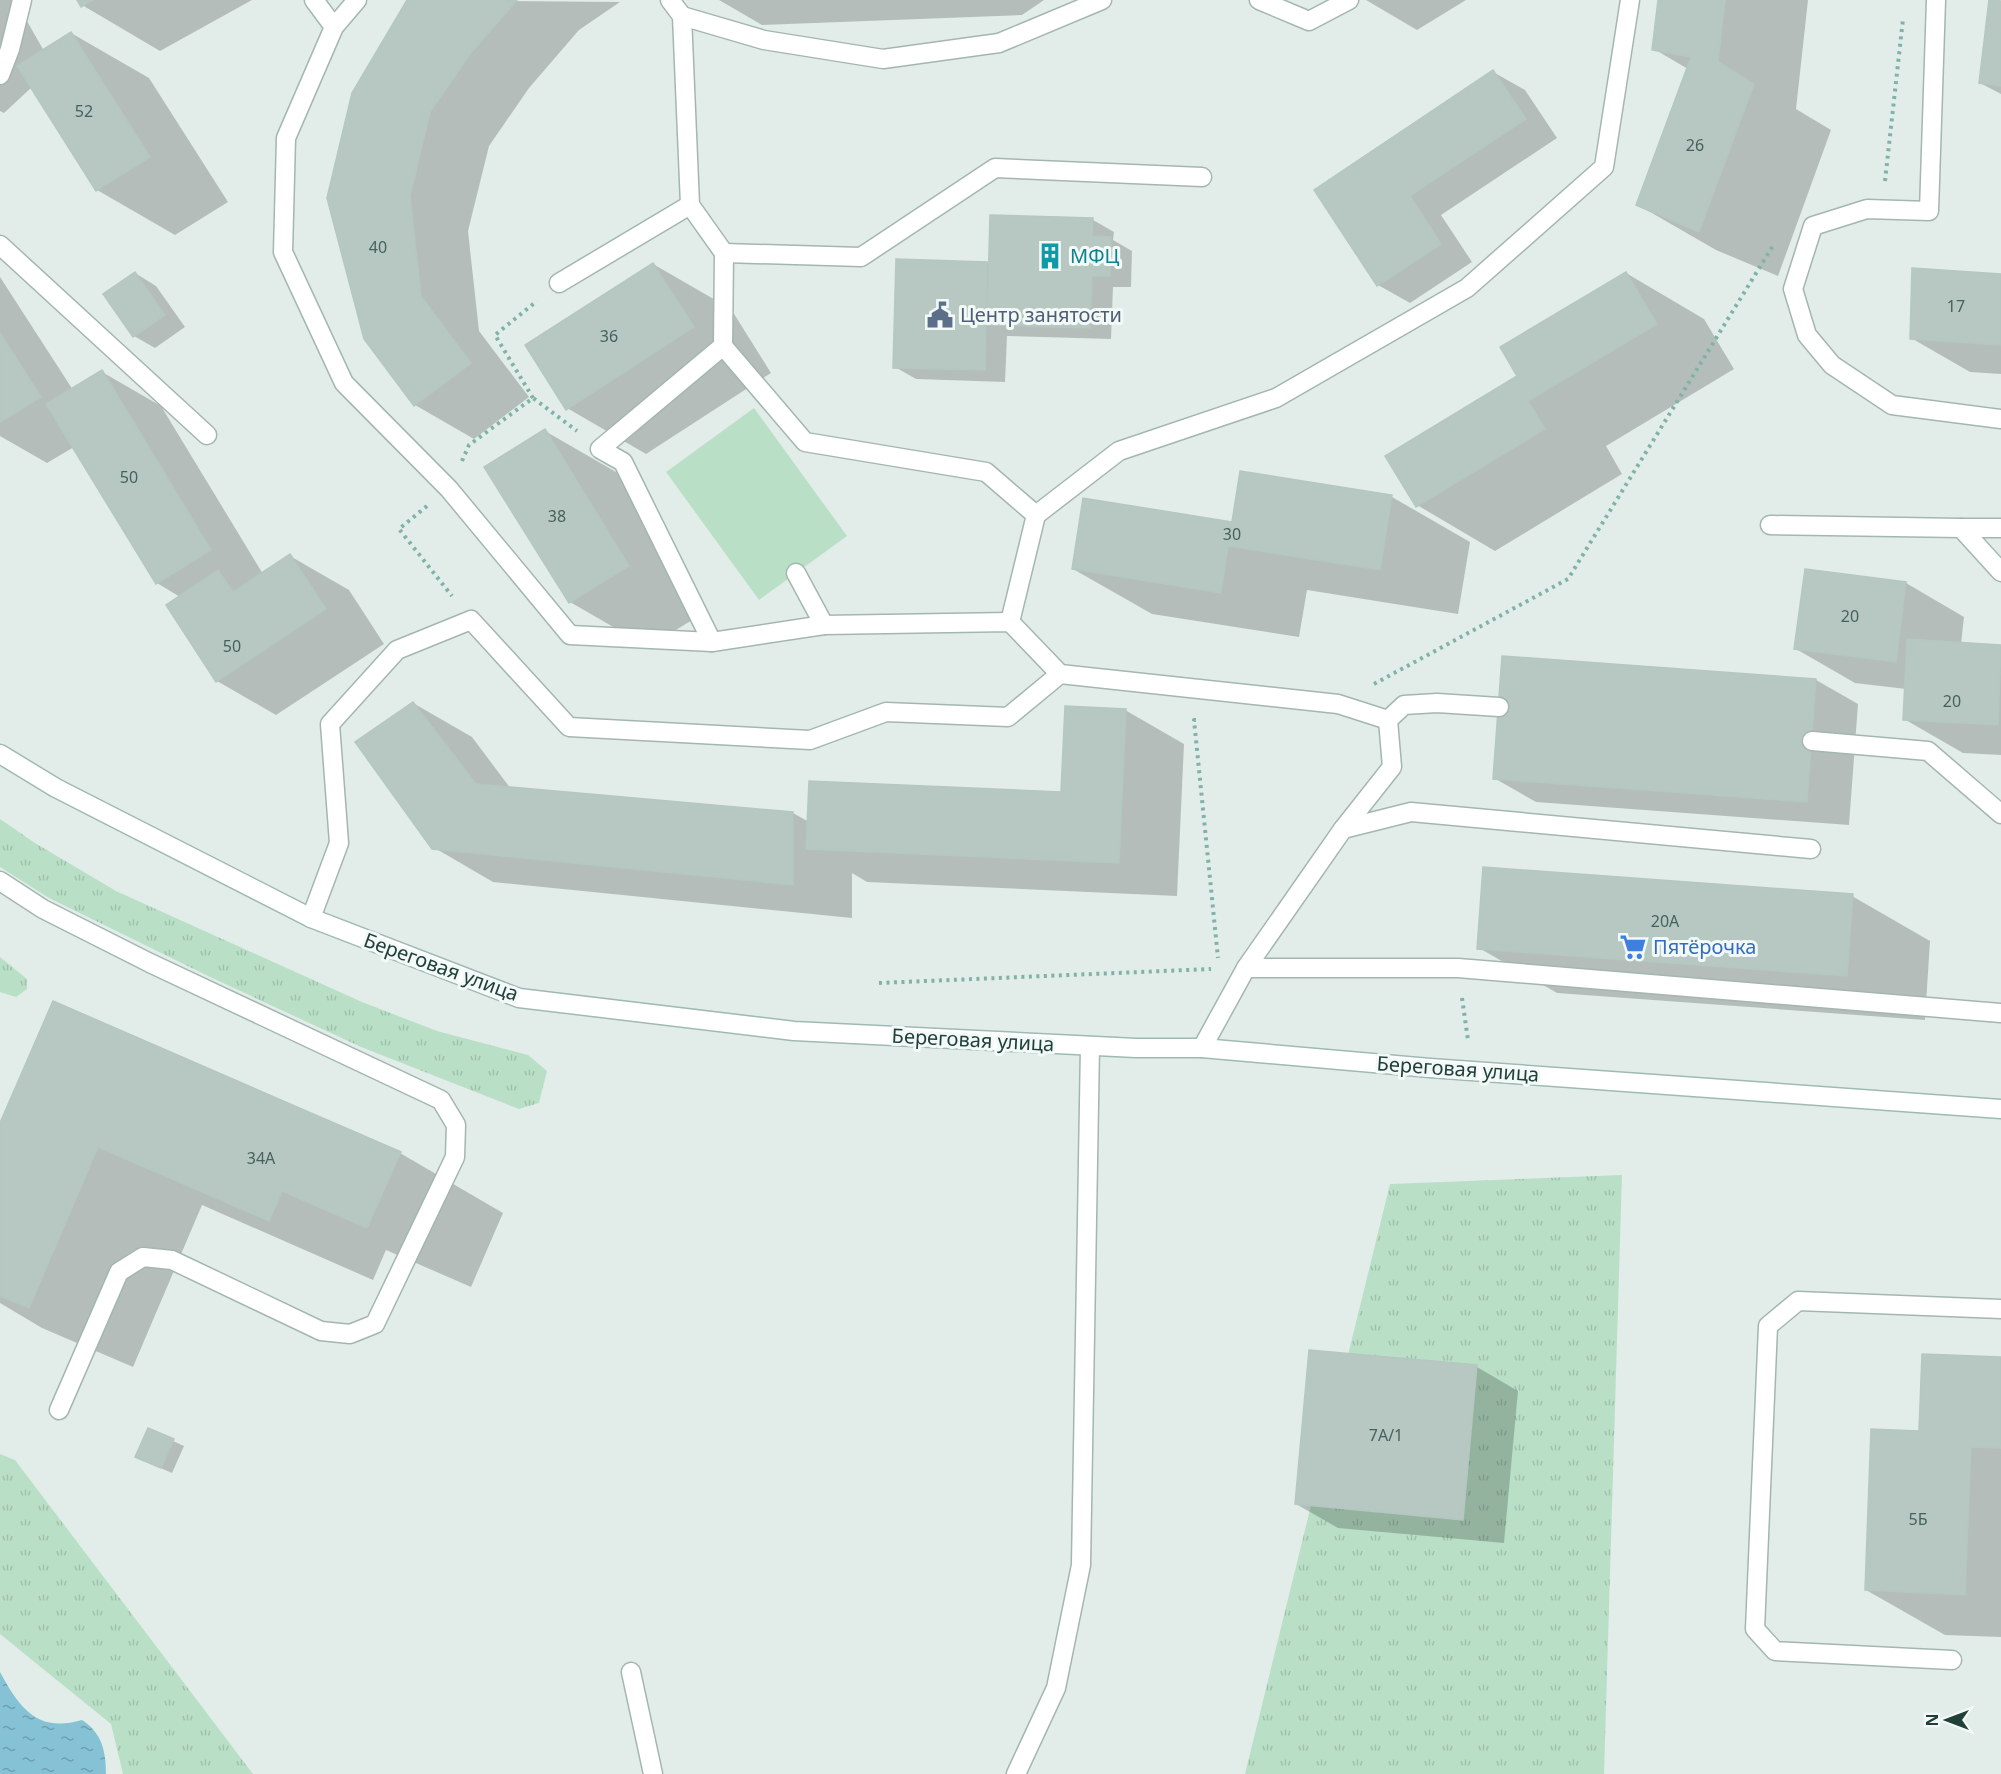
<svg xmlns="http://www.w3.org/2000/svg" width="2001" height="1774" font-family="'Noto Sans',sans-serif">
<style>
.grass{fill:url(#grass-tufts)}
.park{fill:#b9e0c7}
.water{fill:url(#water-ripples)}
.shadow{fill:#0003}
.building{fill:#b7c8c2;stroke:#b4c7c1;stroke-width:1.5}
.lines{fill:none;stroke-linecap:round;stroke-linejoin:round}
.lane-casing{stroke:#a4b6b1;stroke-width:21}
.street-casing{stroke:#a4b6b1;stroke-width:21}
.secondary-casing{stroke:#9fbab3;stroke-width:21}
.path{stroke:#80b3a8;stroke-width:4;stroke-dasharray:3 4.5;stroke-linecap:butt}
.lane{stroke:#fff;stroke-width:18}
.street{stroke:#fff;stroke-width:18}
.secondary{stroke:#fff;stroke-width:18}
.labels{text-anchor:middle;stroke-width:6;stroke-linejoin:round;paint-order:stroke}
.number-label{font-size:16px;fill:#46625c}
.culture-label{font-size:20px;fill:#0d838f;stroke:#f3f9f7;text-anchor:start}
.service-label{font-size:20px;fill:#4e5e75;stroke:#f3f9f7;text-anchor:start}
.shop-label{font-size:20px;fill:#366cbe;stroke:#f3f9f7;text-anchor:start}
.street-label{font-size:20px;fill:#21403a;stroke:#f3f9f7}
</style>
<defs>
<pattern id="grass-tufts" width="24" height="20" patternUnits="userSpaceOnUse" patternTransform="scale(1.5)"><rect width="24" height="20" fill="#b9e0c7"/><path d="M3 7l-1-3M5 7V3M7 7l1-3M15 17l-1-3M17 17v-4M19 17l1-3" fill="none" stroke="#9fc1ac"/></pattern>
<pattern id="water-ripples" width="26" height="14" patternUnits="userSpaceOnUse" patternTransform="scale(1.5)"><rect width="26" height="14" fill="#86c2d6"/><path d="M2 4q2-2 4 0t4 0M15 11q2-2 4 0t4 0" fill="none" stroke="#6d9faf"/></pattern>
</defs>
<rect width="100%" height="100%" fill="#e2ede9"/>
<g class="grass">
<path d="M0,819L35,843L116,891L362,1002L437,1031L528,1055L547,1071L539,1103L519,1109L361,1047L210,977L49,898L0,867Z"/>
<path d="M0,957L27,979V989L16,997L0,992Z"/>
<path d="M1622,1175L1604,1774H1245L1390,1184Z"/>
<path d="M0,1454L15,1460L253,1774H123L111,1724L0,1634Z"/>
</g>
<path class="park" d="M754,408L847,536L759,600L666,472Z"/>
<path class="water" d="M0,1672C20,1709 38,1733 82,1720C102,1733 106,1751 106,1774H0Z"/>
<g class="shadow">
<path d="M0,0H15L44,51L71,33L149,78L228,202L175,235L97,190L32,87L4,113L0,111Z"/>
<path d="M79,0H252L160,51L82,5Z"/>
<path d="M409,0L620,2L579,30L529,88L489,146L468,231L479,331L529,397L474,439L415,405L366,338Z"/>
<path d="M719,0H1044L1022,15L762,25Z"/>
<path d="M1366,0H1466L1417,30Z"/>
<path d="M1660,0H1808L1796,109L1831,130L1778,276L1716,250L1638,205L1688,69L1654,49Z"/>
<path d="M2001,3V94L1980,83Z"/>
<path d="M1493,72L1525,90L1557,138L1441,215L1472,262L1410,303L1378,285L1316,190Z"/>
<path d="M1093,220L1114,232L1113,240L1132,251L1131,287H1113L1111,339L1007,336L1005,382L916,379L895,367L898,261L990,263Z"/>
<path d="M653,264L731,309L771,373L646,454L567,408Z"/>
<path d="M135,273L156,286L185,327L155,348L134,336Z"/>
<path d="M1626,273L1704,319L1734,369L1606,446L1622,474L1495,551L1417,505Z"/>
<path d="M2001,275V374L1970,372L1911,338Z"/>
<path d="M0,277L73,390L102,372L161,406L263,574L290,556L349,590L384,644L276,715L217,681L180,597L157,583L74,447L47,463L0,436Z"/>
<path d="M545,431L623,476L707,611L648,647L570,602Z"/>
<path d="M1392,497L1470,542L1458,614L1307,590L1299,637L1152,614L1073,569L1234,523Z"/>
<path d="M1906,583L1964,617L1961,644L2001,646V755L1963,753L1904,719L1906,689L1855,683L1796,649Z"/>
<path d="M1503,658L1816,680L1858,704L1849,825L1536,802L1494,778Z"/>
<path d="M413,703L472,737L511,789L793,813L809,822L1062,794L1125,710L1184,744L1177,896L867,882L852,873V918L493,882L433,847Z"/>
<path d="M1852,896L1930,941L1925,1020L1557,993L1479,948Z"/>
<path d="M0,1127L400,1153L503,1213L471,1287L386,1250L373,1280L202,1205L133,1367L42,1328L0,1303Z"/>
<path d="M1310,1352L1477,1367L1518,1391L1504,1543L1338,1528L1296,1504Z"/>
<path d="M2001,1358V1637L1945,1635L1866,1590L1920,1433Z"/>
<path d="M149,1430L184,1446L172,1473L147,1462Z"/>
</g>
<g class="building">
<path d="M77,0H93L81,7Z"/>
<path d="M407,0H517L470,54L430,112L410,196L421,296L471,363L414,406L364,339L327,198L352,93Z"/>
<path d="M1658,0H1725L1718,62L1754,84L1699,232L1636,205L1691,57L1652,50Z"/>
<path d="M1989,0L2001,1V86L1979,83Z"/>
<path d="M71,32L150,157L96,191L17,66Z"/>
<path d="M1493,70L1526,119L1410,196L1441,244L1377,286L1314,190Z"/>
<path d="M990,215L1093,218L1092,236L1111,237L1110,276H1092L1090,328L987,325Z"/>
<path d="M896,259L987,262L985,370L893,368Z"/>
<path d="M653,263L694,327L566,410L525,345Z"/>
<path d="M1912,268L2001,274V345L1910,339Z"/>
<path d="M135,272L165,315L133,337L103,294Z"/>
<path d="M1626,272L1657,324L1528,401L1545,429L1416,507L1385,456L1517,376L1500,347Z"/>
<path d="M0,333L41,397L0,422Z"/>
<path d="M102,370L211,550L156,584L46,404Z"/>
<path d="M545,429L629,566L569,603L484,467Z"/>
<path d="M1240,471L1392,495L1380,570L1228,546L1221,593L1072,569L1083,498L1232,522Z"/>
<path d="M290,554L326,609L216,682L166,605L218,570L233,592Z"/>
<path d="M1805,569L1906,582L1896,662L1794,649Z"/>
<path d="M1907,639L2001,645L1998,725L1903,720Z"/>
<path d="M1502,656L1816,679L1807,802L1493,779Z"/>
<path d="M413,702L476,784L793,812V885L432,849L355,742Z"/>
<path d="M1065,706L1126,709L1119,863L806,849L809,781L1061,792Z"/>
<path d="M1483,867L1853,894L1847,976L1477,949Z"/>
<path d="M53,1001L401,1152L367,1228L282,1191L269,1221L98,1147L29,1308L0,1296V1123Z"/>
<path d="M1309,1350L1477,1365L1463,1520L1295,1504Z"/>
<path d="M1922,1354L2001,1357V1448L1971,1447L1965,1595L1865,1590L1871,1429L1919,1431Z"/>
<path d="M148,1428L174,1439L161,1468L135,1457Z"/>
</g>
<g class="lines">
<g class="lane-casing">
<g id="lane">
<path d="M314,0L334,27"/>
<path d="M357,0L334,27L286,138L283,252L344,383L449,489L570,635L712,642L824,625L1010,622L1060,674L1338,704L1388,720L1404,705L1437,703L1499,707"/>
<path d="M670,0L682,16L690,205L724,253L723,346L805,442L986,472L1036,515L1010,622"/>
<path d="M1259,0L1309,21L1349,0"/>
<path d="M1936,0L1929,211L1867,209L1813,226L1793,289L1807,335L1832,365L1892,405L2001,419"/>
<path d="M682,16L764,40L883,59L999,43L1102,0"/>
<path d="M0,75L10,49L22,0"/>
<path d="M0,245L207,435"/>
<path d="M724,253L861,257L995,168L1202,177"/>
<path d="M559,283L690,205"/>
<path d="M1036,515L1119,451L1276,398L1467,288L1604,167L1630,0"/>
<path d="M1770,525L1961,528L2001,572"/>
<path d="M1961,528H2001"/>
<path d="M796,573L824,625"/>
<path d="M712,642L623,462L600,449L723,346"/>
<path d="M1812,741L1928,751L2001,814"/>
<path d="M1343,829L1411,812L1811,849"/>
<path d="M0,881L43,909L150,963L441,1100L456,1125L455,1157L375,1324L350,1334L321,1331L172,1260L143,1257L119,1272L59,1410"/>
<path d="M311,918L339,843L330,724L397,650L471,620L569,727L810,740L886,712L1008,717L1060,674"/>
<path d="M1246,968H1458L2001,1013"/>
<path d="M1952,1660L1775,1651L1755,1629L1768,1326L1798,1301L2001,1309"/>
<path d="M631,1672L653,1774"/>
<path d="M1016,1774L1056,1688L1081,1565L1090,1046"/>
</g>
</g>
<g class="street-casing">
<path id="street" d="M1202,1048L1246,968L1343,829L1392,767L1388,720"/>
</g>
<g class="secondary-casing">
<path id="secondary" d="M0,754L56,788L311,918L519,998L794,1031L1136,1048H1202L1430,1068L2001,1109"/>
</g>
<g class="path">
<path d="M1885,181L1903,19"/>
<path d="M533,398L495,335L537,301"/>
<path d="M462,461L469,445L533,398L577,431"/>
<path d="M427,506L399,529L452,596"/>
<path d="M1374,684L1568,579L1774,244"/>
<path d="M1196,720H1194L1218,958"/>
<path d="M879,983L1211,969"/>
<path d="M1462,998L1468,1040"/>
</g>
<use href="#lane" class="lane"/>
<use href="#street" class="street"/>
<use href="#secondary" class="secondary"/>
</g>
<defs>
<g id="building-bare" transform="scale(2.07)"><path d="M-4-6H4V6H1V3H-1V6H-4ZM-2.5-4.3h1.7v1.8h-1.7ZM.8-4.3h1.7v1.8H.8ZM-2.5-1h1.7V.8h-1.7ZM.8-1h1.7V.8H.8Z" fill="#0f9aa8" stroke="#f3f9f7" stroke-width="2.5" paint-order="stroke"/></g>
<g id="civic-bare" transform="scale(2.07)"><path d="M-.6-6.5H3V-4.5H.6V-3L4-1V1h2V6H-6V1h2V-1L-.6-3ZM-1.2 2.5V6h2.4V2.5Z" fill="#5c6f8a" stroke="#f3f9f7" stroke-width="2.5" paint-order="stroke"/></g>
<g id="supermarket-bare" transform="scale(2.07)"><path d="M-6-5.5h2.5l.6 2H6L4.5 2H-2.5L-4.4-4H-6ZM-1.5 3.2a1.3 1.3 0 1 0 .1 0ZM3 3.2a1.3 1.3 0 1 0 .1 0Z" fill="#3f7fe0" stroke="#f3f9f7" stroke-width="2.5" paint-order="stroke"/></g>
</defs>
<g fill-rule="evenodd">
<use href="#building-bare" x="1050" y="256"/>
<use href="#civic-bare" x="940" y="315"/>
<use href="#supermarket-bare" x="1633" y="947"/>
</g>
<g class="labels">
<g class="number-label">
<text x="84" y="117">52</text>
<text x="1695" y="151">26</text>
<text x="378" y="253">40</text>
<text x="1956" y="312">17</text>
<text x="609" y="342">36</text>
<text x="129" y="483">50</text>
<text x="557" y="522">38</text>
<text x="1232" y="540">30</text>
<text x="1850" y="622">20</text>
<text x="232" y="652">50</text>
<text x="1952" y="707">20</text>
<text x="1665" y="927">20А</text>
<text x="261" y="1164">34А</text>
<text x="1386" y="1441">7А/1</text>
<text x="1918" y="1525">5Б</text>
</g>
<g class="culture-label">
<text x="1070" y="263">МФЦ</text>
</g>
<g class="service-label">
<text x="960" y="322">Центр занятости</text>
</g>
<g class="shop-label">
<text x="1653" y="954">Пятёрочка</text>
</g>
<g class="street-label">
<text transform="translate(441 967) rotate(20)" y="7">Береговая улица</text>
<text transform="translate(973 1040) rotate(3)" y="7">Береговая улица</text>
<text transform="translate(1458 1069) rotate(4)" y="7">Береговая улица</text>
</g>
</g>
<g transform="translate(1947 1720) rotate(270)" stroke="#f3f9f7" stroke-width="4.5" paint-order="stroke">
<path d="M0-4.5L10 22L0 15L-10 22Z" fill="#21403a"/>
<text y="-9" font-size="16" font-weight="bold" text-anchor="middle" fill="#21403a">N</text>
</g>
</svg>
